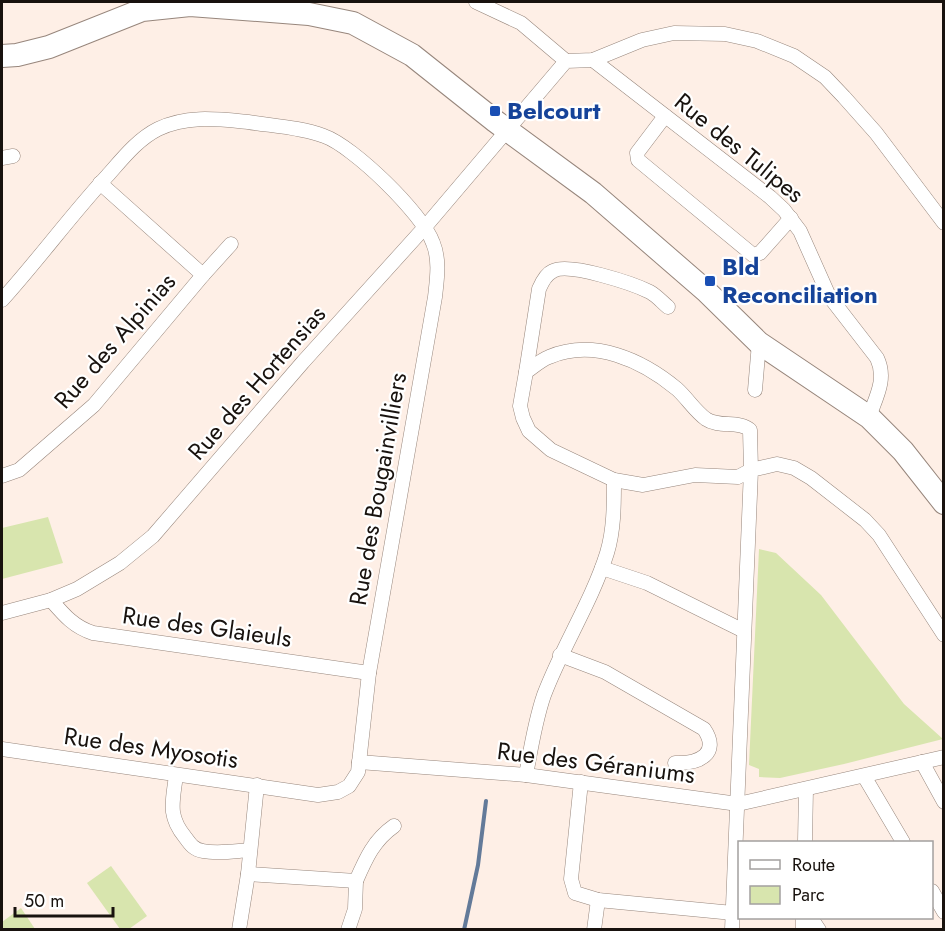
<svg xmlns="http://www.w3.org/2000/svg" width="945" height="931" font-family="Jost,sans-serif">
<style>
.green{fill:#d8e5ae}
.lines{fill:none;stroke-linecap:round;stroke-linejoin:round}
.stream{stroke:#637a99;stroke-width:4}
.minor-casing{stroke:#97867c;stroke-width:15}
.primary-casing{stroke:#97867c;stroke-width:24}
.minor{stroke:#fff;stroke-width:14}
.primary{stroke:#fff;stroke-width:22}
.transit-dot{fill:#1a4fb4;stroke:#fff;stroke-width:2}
.labels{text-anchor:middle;stroke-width:4.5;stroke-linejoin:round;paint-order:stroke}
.transit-label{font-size:24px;font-weight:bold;fill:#164399;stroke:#fff;text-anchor:start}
.street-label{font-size:24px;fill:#18120e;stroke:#fff}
</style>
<rect width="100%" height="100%" fill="#feefe6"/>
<g class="green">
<path d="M48,517L63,563L2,579V528Z"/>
<path d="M759,549L776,553L821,595L904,704L943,739L844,764L780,778L759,777V769L749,765Z"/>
<path d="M111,866L147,916L129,929H120L87,883Z"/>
<path d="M21,908L35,929H2V922Z"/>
</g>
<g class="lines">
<path class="stream" d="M464,930L478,865L486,801"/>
<g class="minor-casing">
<g id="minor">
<path d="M476,2L521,23L566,61"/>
<path d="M593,60L770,197L784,210L800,231L829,296L877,358C887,379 876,397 869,417"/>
<path d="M665,116L637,153L638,160L753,255L760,253L791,218"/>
<path d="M2,158L13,156"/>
<path d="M203,275L231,244"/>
<path d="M2,300C39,259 71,215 108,175C123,158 138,139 158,129C187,115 217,119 248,122C273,126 300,127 324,136C353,146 423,214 433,243C440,260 437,279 435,297L369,673L358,772L349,786L338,792L318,795L2,749"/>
<path d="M526,372L539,289C542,282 546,274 553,271C569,262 634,284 650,292C657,296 662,302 668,307"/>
<path d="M755,390L759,343"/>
<path d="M2,476L19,470L94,405L203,275L100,183"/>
<path d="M602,568L647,583L744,631"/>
<path d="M51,600C64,615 74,627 93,633L369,673"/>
<path d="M2,613L51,600L77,589L120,563L153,536L303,362L425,227L566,61L593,60L642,40L674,33L725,34L757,41L794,56L825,77L844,97L876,133L944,223"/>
<path d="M560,655L605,672L704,729C721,754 698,764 675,763"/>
<path d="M359,762L526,775L738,804L944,757"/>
<path d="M922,762L944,802"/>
<path d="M176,775C173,801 167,815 185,837C190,844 194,850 203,851C218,854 235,851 250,850"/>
<path d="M526,775C531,748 535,721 544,695C562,647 592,601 607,553C614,530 614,505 614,480"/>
<path d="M864,776L903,842"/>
<path d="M581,782L571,879L575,893L598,900L733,913"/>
<path d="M805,842L806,789"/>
<path d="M248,874L356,881C366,858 374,840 394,826"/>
<path d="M932,891L944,912"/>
<path d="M811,918L819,930"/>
<path d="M239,930L248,874L257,785"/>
<path d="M348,930L355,909L356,881"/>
<path d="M594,930L598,900"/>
<path d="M732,930L751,470L750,430C739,420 719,428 706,419C695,411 687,398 677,389C642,360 594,338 549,357C541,360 533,367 526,372L520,406L523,418L529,431L551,450L614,480L643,485L695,475L738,477L751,470L777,464L794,468L811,478L865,520L879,535L944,635"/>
<path d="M803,930V918"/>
</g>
</g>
<g class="primary-casing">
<path id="primary" d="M2,56L17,55L49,47L142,10L190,5L309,14L353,23L412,55L495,121L593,193L706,291L759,343L869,417L903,451L944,503"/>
</g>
<use href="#minor" class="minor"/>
<use href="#primary" class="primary"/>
</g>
<g class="transit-dot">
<rect x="489" y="105" width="12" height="12" rx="3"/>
<rect x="704" y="275" width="12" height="12" rx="3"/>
</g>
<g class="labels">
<g class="transit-label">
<text x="507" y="119">Belcourt</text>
<text x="722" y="275">Bld<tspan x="722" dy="28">Reconciliation</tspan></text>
</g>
<g class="street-label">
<text transform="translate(739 148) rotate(39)" y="8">Rue des Tulipes</text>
<text transform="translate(115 341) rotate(-49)" y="8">Rue des Alpinias</text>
<text transform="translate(257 383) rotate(-49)" y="8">Rue des Hortensias</text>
<text transform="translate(378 489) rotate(-80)" y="8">Rue des Bougainvilliers</text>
<text transform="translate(207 627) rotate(8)" y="8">Rue des Glaieuls</text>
<text transform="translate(151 748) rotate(8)" y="8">Rue des Myosotis</text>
<text transform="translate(596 763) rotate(7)" y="8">Rue des Géraniums</text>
</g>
</g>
<rect width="945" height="931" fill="none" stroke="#18120e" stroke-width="6"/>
<rect x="738" y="841" width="195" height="78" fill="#ffffff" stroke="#a3a09f" stroke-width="1.5"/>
<rect x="750" y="860" width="30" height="9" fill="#ffffff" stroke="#a3a09f" stroke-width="1.5"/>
<text x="792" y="871" font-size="18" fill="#18120e">Route</text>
<rect x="750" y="886" width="30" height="18" fill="#d8e5ae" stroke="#a3a09f" stroke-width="1.5"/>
<text x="792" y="901" font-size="18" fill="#18120e">Parc</text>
<path d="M15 907v9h98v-9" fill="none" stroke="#18120e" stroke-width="3"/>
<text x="24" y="907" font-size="18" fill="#18120e" stroke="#ffffff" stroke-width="4.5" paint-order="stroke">50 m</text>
</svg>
